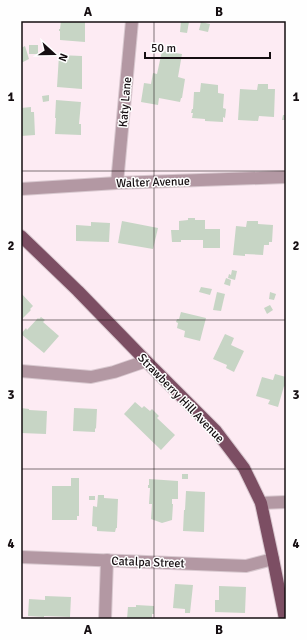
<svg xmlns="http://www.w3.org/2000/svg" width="307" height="640" font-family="Signika,sans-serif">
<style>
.building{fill:#c7d5c5}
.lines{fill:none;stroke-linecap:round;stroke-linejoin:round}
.minor-casing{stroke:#d8c8cf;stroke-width:14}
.major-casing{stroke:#d8c8cf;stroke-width:14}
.minor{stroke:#b398a3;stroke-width:12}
.major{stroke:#7c4e63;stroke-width:12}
.grid{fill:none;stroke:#150e11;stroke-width:1;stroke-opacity:0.55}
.labels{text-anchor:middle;stroke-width:3;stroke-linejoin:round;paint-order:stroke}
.street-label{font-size:12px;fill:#150e11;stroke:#fefefe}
.neatline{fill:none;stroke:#150e11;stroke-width:1.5}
.grid-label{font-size:13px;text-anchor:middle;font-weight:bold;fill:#150e11}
</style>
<rect width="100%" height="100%" fill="#fdebf3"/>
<g class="building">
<path d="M61,21H85V42L60,40V31H59V29H60Z"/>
<path d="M181,21L189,22L187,33L180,32Z"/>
<path d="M201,22L210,24L208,32L199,30Z"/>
<rect x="29" y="45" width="9" height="9"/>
<path d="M25,46L29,59L21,63V48Z"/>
<path d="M162,51L182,54L178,77L185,79L182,98H181L180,102L159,98L158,105L141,102L144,83L151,84L153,73L157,74Z"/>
<path d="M59,55L82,56V89L57,87Z"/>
<path d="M201,83L218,85V93L224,94L223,108L226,109L225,118L223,117V122L205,121V119L192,118L193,113H191L192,109H193L194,92H200Z"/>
<path d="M258,84H268V89H275L274,117L259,116L258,121L238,120L240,89L257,90Z"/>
<path d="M49,95V101L43,102L42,96Z"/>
<path d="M56,100L81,102L79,124H81V135L55,134L56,118H55Z"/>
<path d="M31,107V112H34L35,135L21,136V108Z"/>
<path d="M283,115H286V120H282Z"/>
<path d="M188,218H195V220H205V229H220V248H203V240H181V242H172L171,230H179V221L188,220Z"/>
<path d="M122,221L158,228L153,249L118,243Z"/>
<path d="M247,221H258V224L273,225L272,242H269V245H264L263,255L245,254V256L233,255L236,226L246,227Z"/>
<path d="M91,222L110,223L109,242L76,241V225L91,226Z"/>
<path d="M232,270L237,271L235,280L228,278L229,274L231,275Z"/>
<path d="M226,278L231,280L230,286L224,284Z"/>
<path d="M201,287L212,289L210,295L199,292Z"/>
<path d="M217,292L225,294L221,311L213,310Z"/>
<path d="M270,292L276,294L274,300L269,299Z"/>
<path d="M21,293L33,306L30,309L31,310L21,320Z"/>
<path d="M270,305L273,310L267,314L264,308Z"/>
<path d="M181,312L206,318L200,341L184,337L185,331L177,328L178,323L176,322L177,319H179Z"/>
<path d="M41,317L45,320L43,322L59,336L44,353L21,334L26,328L27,330L38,318L39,319Z"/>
<path d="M225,334L234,338L231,345L244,351L234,372L226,368L227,365L213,359Z"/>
<path d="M275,374L286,377V383L285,387L284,386L278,407L268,404L270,400L256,396L262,377L273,380Z"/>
<path d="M135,402L142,408L144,406L150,411L152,409L159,416L157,418L175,435L161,450L124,414Z"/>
<path d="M21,408L29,409V410L47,411L46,434L21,433Z"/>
<path d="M74,408L97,409L96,429L95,428V432L73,431Z"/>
<rect x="182" y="474" width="6" height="5"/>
<path d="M71,478H79V516H77V520H52V486H71Z"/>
<path d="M149,479L178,481V499H172V504H173L172,520L162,523L151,519L152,504H149L150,488H148V485H149Z"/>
<path d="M186,491L205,492L204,532L183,531L184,510H185Z"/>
<path d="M98,495H104V498L118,499L117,526V528H116L115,532L97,531V527L92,526L93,506L97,507Z"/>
<rect x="89" y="496" width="6" height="4"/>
<path d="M175,584L193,585L190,613H185V609L173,608Z"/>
<path d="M219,586L246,587L245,613L215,612V600H219Z"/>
<path d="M45,596L71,597L70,617L44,616V617L28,616L29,599L45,600Z"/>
<path d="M136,605L154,606V614H152V619H127L128,607H136Z"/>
</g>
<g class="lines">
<g class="minor-casing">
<g id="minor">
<path d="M117,183L132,21"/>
<path d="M21,189L117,183L286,177"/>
<path d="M21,371L91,377L114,372L146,361"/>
<path d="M261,503L286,502"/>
<path d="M21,557L246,566L273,559"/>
<path d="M105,619L107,560"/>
</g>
</g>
<g class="major-casing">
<path id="major" d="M21,236L78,291L146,361L216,431L244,468L261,503L273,559L285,619"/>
</g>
<use href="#minor" class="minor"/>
<use href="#major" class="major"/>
</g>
<path class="grid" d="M154,21V619M21,171H286M21,320H286M21,469H286"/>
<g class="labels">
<g class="street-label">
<text transform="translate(125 102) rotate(-85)" y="4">Katy Lane</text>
<text transform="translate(153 182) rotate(-2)" y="4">Walter Avenue</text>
<text transform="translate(181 398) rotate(46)" y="4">Strawberry Hill Avenue</text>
<text transform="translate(148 562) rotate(2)" y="4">Catalpa Street</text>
</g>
</g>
<rect width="307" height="640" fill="none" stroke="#fefefe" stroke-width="44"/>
<g transform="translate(54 54) rotate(111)" stroke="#fefefe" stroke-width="3" paint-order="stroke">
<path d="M0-3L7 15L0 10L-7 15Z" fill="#150e11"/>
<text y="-6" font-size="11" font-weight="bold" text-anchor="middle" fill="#150e11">N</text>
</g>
<path d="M145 52v6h125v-6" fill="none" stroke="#150e11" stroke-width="2"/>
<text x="151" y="52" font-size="12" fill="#150e11" stroke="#fefefe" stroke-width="3" paint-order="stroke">50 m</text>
<rect x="22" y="22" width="263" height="596" class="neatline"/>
<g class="grid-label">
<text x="88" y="16">A</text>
<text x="219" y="16">B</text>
<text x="11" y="101">1</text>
<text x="296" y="101">1</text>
<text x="11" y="250">2</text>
<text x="296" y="250">2</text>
<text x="11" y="399">3</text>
<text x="296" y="399">3</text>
<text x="11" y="548">4</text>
<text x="296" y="548">4</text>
<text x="88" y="634">A</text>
<text x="219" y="634">B</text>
</g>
</svg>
